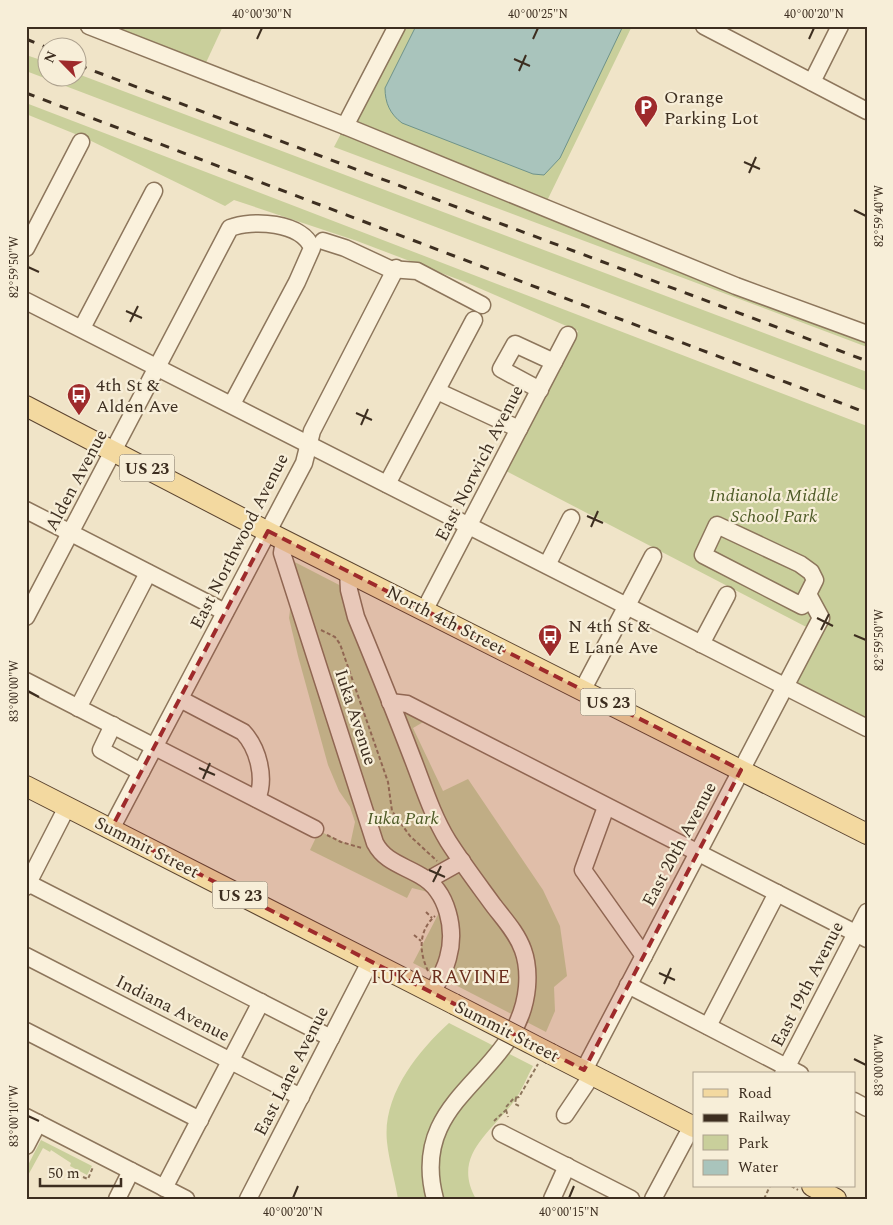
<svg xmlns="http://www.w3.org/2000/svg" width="893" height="1225" font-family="Spectral,serif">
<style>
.green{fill:#c9cf9b}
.water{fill:#a9c4bc;stroke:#6f938a}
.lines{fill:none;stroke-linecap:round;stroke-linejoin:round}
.minor-casing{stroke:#8d765c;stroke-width:19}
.major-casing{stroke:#5b4430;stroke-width:22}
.path{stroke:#8d765c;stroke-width:2;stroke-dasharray:4 2.5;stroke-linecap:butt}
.minor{stroke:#faf1dc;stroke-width:16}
.major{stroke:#f3d9a0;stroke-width:20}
.rail{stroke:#3d2e20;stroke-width:3;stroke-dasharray:9 9;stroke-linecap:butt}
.major-bridge-casing{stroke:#5b4430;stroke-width:22;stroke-linecap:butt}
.major-bridge{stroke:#f3d9a0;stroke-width:20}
.marked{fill:#9e2a2b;fill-opacity:0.2;stroke:#9e2a2b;stroke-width:4;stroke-dasharray:10 6;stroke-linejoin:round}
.ticks{fill:none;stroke:#3d2e20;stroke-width:2}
.labels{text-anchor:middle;stroke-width:4.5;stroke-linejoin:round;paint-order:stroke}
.shield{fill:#f7eed8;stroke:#756857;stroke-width:1}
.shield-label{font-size:16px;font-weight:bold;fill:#3d2e20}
.poi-label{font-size:18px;fill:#3d2e20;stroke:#f7eed8;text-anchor:start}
.street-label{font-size:18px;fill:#3d2e20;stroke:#f7eed8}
.park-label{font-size:18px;font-style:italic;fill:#4d5a26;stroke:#f7eed8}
.neighbourhood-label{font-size:19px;letter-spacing:1px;fill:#6b2e1e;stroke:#f7eed8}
.neatline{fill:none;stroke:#3d2e20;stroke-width:2}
.ticks-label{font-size:12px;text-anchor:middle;fill:#3d2e20}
</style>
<rect width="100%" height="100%" fill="#f0e4c8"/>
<g class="green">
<path d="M106,26H223L204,67Z"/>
<path d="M397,26H632L544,207L867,334V347L334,147Z"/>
<path d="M26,55L47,62L48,78H78V74L867,372V391L26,71Z"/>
<path d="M26,103L867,426V727L786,686L814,631L506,471L578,331L465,282L357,241L234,200L225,206L85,138L26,114Z"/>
<path d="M283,556L349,590L390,701L432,717L413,728L443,791L468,779L543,890L560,926L567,976L554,987L555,1011L546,1032L413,963L444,903L440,895L412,888L407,898L310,850L319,831L350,845L355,822L350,807L339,791L328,765L298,656L289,618L291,602Z"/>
<path d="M449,1023L533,1066C527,1077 522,1090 515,1100C492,1132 451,1155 476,1199H398C395,1180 389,1161 387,1142C382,1096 417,1052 449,1023Z"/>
<path d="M41,1140L92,1166L87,1175L70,1166L71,1163L51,1150L50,1152L43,1148L26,1179V1169Z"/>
</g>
<path class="water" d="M416,26H623L560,158L544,175L533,174L402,123C390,114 385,103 385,88Z"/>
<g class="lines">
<g class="minor-casing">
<g id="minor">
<path d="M89,26L345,126L736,286L867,334"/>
<path d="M704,26L867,111"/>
<path d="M812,82L840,26"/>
<path d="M345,126L397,26"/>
<path d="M323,241L345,248L390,269L417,271L482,305"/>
<path d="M26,248L81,142"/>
<path d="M26,301L867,728"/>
<path d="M82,328L154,191"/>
<path d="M540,390L501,369L515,344L554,362"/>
<path d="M437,391L519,429"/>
<path d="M387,484L474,320"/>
<path d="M26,510L225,612"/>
<path d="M284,540L282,553L375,843C385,862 403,865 421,876C448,891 456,930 448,958C445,970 438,982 432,993"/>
<path d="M547,565L571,518"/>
<path d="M348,571L349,590L356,617C375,663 394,710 412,757C423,785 432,815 448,841C462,863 478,884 494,906C504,919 517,933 523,950C527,961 528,975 527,987C519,1078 407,1094 435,1199"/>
<path d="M425,609L568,335"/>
<path d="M26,617L230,228C252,219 302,222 312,248L297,282L232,404"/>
<path d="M701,644L727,595"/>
<path d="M26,681L315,829"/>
<path d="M583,689L653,556"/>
<path d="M180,699L243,732C258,748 266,778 257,799"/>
<path d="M390,702L407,704L867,939"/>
<path d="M78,708L148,573"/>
<path d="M113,725L101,750L141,772"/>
<path d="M606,807L583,870L644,956"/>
<path d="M111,829L304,463L312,431L396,268"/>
<path d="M428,880L462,861"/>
<path d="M26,882L331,1038"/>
<path d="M26,887L67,807"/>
<path d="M26,956L301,1097"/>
<path d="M628,985L800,1074"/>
<path d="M708,1026L777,893"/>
<path d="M26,1031L200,1120"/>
<path d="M584,1070L821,618L808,594L815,580L811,572L800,564L717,525L703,555L802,606L808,594"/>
<path d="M783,1074L867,912"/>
<path d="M854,1101L867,1108"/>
<path d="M565,1115L592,1075"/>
<path d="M26,1117L186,1199"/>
<path d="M501,1133L631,1199"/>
<path d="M26,1146L38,1123"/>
<path d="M164,1188L261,1002"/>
<path d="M117,1199L131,1171"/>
<path d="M248,1199L370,962"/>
<path d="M552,1199L567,1166"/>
<path d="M653,1199L692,1126"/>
</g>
</g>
<g class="major-casing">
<g id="major">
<path d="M26,406L276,536L867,834"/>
<path d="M26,786L454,1004"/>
<path d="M551,1054L694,1127"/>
<path d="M812,1186L836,1199"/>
</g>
</g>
<g class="path">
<path d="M321,630L335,637L340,644L388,782L392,811L410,836L437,861"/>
<path d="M327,835L341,842L362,848"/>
<path d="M426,912L432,918"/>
<path d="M414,935L421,941"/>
<path d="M428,971C419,952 418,931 435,916"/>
<path d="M516,1098L515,1104L519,1106"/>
<path d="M506,1110L508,1117"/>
<path d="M494,1121L506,1110V1107L514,1098L519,1097L538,1064"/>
<path d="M83,1177L88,1179L93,1167"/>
<path d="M791,1186L798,1190"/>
<path d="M764,1199L770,1186"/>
</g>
<use href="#minor" class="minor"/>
<use href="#major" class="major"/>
<g class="rail">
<path d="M26,39L48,48"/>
<path d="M78,65L867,361"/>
<path d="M26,93L867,413"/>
</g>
<g class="major-bridge-casing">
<path id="major-bridge" d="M454,1004L551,1054"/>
</g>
<use href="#major-bridge" class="major-bridge"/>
</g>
<path class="marked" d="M268,531L741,770L584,1070L111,829Z"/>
<path class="ticks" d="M257,39L262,28M533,39L538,28M809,39L814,28M514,59L530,66M519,71L526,55M744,162L760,169M749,173L756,157M854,210L866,216M28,267L39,272M126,311L142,318M130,322L138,306M356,413L372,420M361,425L368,409M587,516L603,523M591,527L598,511M817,618L833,626M821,630L829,614M854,635L866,640M28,691L39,697M199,768L215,775M203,779L210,763M429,870L445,877M433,882L441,866M659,973L675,980M664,984L671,968M854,1059L866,1065M28,1116L39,1121M293,1198L298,1186M569,1198L574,1186"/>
<defs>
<g id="parking-pin" transform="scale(1.25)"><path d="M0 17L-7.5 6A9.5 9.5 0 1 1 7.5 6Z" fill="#9e2a2b" stroke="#f7eed8"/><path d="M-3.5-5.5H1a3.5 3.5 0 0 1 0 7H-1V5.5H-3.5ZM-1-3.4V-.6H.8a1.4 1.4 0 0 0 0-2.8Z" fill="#fff"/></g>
<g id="bus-pin" transform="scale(1.25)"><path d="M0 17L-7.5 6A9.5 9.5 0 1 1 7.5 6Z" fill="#9e2a2b" stroke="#f7eed8"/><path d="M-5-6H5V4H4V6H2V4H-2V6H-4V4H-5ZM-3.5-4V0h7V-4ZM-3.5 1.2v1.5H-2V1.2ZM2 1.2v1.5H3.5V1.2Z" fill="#fff"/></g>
</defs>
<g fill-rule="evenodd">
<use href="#parking-pin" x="646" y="107"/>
<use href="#bus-pin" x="79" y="395"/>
<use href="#bus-pin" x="550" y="636"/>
</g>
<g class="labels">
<g class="shield">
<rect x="119.5" y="454.5" width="55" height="27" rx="4"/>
<rect x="580.5" y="688.5" width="55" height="27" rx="4"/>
<rect x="212.5" y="881.5" width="55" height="27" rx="4"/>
</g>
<g class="shield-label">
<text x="147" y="474">US 23</text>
<text x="608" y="708">US 23</text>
<text x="240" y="901">US 23</text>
</g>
<g class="poi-label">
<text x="664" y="103">Orange<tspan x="664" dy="21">Parking Lot</tspan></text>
<text x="96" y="391">4th St &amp;<tspan x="96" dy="21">Alden Ave</tspan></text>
<text x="568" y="632">N 4th St &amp;<tspan x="568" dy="21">E Lane Ave</tspan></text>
</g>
<g class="street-label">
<text transform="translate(479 463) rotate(-63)" y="6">East Norwich Avenue</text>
<text transform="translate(76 480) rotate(-62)" y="6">Alden Avenue</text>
<text transform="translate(239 541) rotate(-63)" y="6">East Northwood Avenue</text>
<text transform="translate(446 620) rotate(27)" y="6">North 4th Street</text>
<text transform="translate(356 717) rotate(72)" y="6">Iuka Avenue</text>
<text transform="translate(679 844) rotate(-62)" y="6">East 20th Avenue</text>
<text transform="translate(147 847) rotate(27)" y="6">Summit Street</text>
<text transform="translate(807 984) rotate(-63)" y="6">East 19th Avenue</text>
<text transform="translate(173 1008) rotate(27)" y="6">Indiana Avenue</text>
<text transform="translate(507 1031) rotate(27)" y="6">Summit Street</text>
<text transform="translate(291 1071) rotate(-63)" y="6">East Lane Avenue</text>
</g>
<g class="park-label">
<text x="774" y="501">Indianola Middle<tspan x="774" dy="21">School Park</tspan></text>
<text x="403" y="824">Iuka Park</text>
</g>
<g class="neighbourhood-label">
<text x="441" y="983">IUKA RAVINE</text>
</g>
</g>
<rect width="893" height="1225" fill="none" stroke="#f7eed8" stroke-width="55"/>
<rect x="693" y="1072" width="162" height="115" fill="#f7eed8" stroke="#ada18e"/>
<rect x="703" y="1089" width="25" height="8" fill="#f3d9a0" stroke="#ada18e"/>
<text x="738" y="1098" font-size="15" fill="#3d2e20">Road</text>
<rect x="703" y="1114" width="25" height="8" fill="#3d2e20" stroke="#ada18e"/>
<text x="738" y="1122" font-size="15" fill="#3d2e20">Railway</text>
<rect x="703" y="1135" width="25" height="15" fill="#c9cf9b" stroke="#ada18e"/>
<text x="738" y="1148" font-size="15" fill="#3d2e20">Park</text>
<rect x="703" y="1160" width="25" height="15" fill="#a9c4bc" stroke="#ada18e"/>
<text x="738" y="1172" font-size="15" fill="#3d2e20">Water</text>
<g transform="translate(62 62) rotate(294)"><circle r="24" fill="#f7eed8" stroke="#ada18e"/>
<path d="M0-4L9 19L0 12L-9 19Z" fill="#9e2a2b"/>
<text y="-8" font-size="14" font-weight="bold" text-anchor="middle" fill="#3d2e20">N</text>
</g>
<path d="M40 1178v8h81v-8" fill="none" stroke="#3d2e20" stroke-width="2.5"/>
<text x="48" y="1178" font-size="15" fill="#3d2e20" stroke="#f7eed8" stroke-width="4" paint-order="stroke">50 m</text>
<rect x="28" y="28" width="838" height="1170" class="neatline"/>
<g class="ticks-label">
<text x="262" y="18">40°00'30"N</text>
<text x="538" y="18">40°00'25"N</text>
<text x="814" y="18">40°00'20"N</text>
<text transform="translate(879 216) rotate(-90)" y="4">82°59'40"W</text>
<text transform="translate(14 267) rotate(-90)" y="4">82°59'50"W</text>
<text transform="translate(879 640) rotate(-90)" y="4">82°59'50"W</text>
<text transform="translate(14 691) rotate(-90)" y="4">83°00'00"W</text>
<text transform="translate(879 1065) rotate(-90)" y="4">83°00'00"W</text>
<text transform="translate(14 1116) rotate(-90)" y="4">83°00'10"W</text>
<text x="293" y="1216">40°00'20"N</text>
<text x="569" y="1216">40°00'15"N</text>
</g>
</svg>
